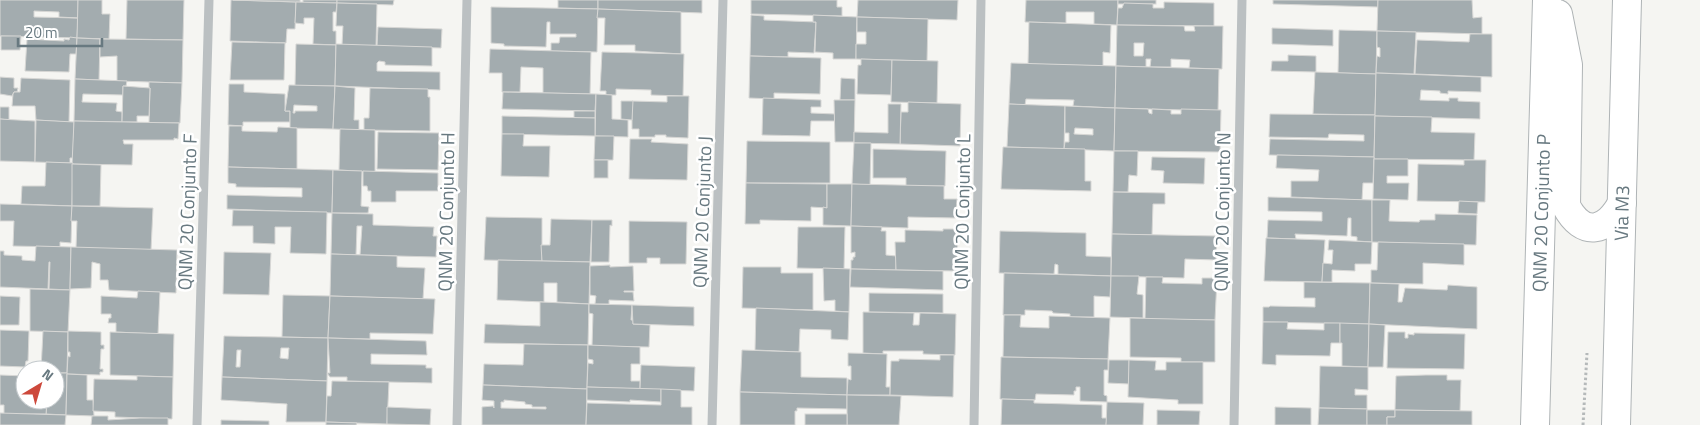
<svg xmlns="http://www.w3.org/2000/svg" width="1700" height="425" font-family="'Titillium Web',sans-serif">
<style>
.building{fill:#a3acaf;stroke:#d7d7d5;fill-rule:evenodd}
.lines{fill:none;stroke-linecap:round;stroke-linejoin:round}
.major-casing{stroke:#afb4b6;stroke-width:30}
.path{stroke:#b5b9ba;stroke-width:3;stroke-dasharray:2.5 2.5;stroke-linecap:butt}
.minor{stroke:#bbc0c2;stroke-width:9}
.major{stroke:#fff;stroke-width:28}
.labels{text-anchor:middle;stroke-width:5;stroke-linejoin:round;paint-order:stroke}
.street-label{font-size:19px;fill:#687980;stroke:#fff}
</style>
<rect width="100%" height="100%" fill="#f5f5f2"/>
<g class="building">
<path d="M0,0H78V18L59,17V12L34,11V17L78,18L77,38L0,36Z"/>
<path d="M78,0H102V14H110L109,39L77,38Z"/>
<path d="M127,0H184L183,40L126,39Z"/>
<path d="M231,0L296,2L295,29H287L286,43L230,41Z"/>
<path d="M233,0H300V2Z"/>
<rect x="303" y="0" width="34" height="3"/>
<path d="M337,0H394L393,5L337,3Z"/>
<path d="M558,0H598V9L558,8Z"/>
<path d="M598,0H702V13L598,9Z"/>
<path d="M751,0H837V7H842V16L751,14Z"/>
<path d="M858,0H958L957,20L857,17Z"/>
<path d="M1026,0H1118L1117,25L1094,24V12H1066V23L1025,22Z"/>
<rect x="1118" y="0" width="38" height="4"/>
<path d="M1273,0H1378V7L1273,4Z"/>
<path d="M1378,0H1472L1473,18L1482,17V34L1377,31Z"/>
<path d="M296,2L337,3L336,12H333V31H336V45L313,44L314,18H304V24L295,23Z"/>
<path d="M1164,2L1214,3V26L1117,25L1118,8H1122L1124,3L1153,4V8H1164Z"/>
<path d="M337,3L377,4L376,46L342,45L343,26H336Z"/>
<path d="M491,7L598,9L597,52L551,51V43H559L560,37H576V34H550V22H547L546,47L504,46V44L491,43Z"/>
<path d="M598,9L681,12V54L635,51V45H604L605,18H597Z"/>
<path d="M751,15L764,16V20L816,22L814,53L788,52V57L750,56Z"/>
<path d="M813,15L857,17L856,59H833V53L815,52L816,22H813Z"/>
<path d="M857,17L928,19L927,61L856,59V44H866V32H857Z"/>
<path d="M1029,22L1111,25L1110,53L1103,52V66L1028,64Z"/>
<path d="M1117,25L1184,26L1185,31H1195L1194,26H1223L1222,69L1189,68L1190,60L1171,59V67H1150L1151,59H1146V67L1116,66ZM1134,43H1144L1143,56H1134Z"/>
<path d="M378,27L442,29L441,48L377,46Z"/>
<path d="M1272,28L1333,30V46L1272,44Z"/>
<path d="M1339,30L1377,31L1376,74L1338,73Z"/>
<path d="M1377,31L1416,32L1414,74L1376,73L1377,56L1380,57V48L1377,47Z"/>
<path d="M1470,34H1492V77L1415,74L1417,40L1469,42Z"/>
<path d="M1,36H21L20,50H1Z"/>
<path d="M70,37L77,38L76,54H70L69,72L25,71L27,39L64,41V39L69,40Z"/>
<path d="M77,38L100,39L99,80L75,79Z"/>
<path d="M100,39L183,40L182,83L117,81V56L100,57Z"/>
<path d="M232,42L285,43L284,80H230Z"/>
<path d="M296,44L336,45L335,86H295Z"/>
<path d="M336,44L432,47V66L385,65V62L379,61L377,63V71L440,72V90L335,86Z"/>
<path d="M490,49L591,52L590,94L543,93V68L521,67L520,92H502V73H489Z"/>
<path d="M602,52L684,54L683,96L651,95V90L616,89V95H606V91H600Z"/>
<path d="M1288,55L1316,56V72L1271,71L1272,61H1288Z"/>
<path d="M750,56L821,58L820,94L774,93V99L749,98Z"/>
<path d="M861,59L892,60L891,95L857,94L858,65H861Z"/>
<path d="M892,60L938,61L937,103L891,102Z"/>
<path d="M1011,63L1116,66L1115,108L1073,106L1074,100L1026,99L1025,105L1009,104Z"/>
<path d="M1116,66L1219,69L1218,111L1115,108Z"/>
<path d="M1315,72L1376,74L1375,115L1313,114Z"/>
<path d="M1376,73L1481,77V92L1448,91V94L1440,93V91L1421,90L1420,100L1449,101V98H1458V101L1480,102V119L1375,116Z"/>
<path d="M0,77L14,78V88H18L17,92H14L12,96L0,94Z"/>
<path d="M21,78L70,80L69,122L36,120L35,106H12L13,94L14,92H20Z"/>
<path d="M841,78L855,79V100H840Z"/>
<path d="M75,79L127,81L126,86H123V95L83,94L82,102L117,103L116,111L122,112V122L74,121Z"/>
<path d="M149,82L182,83L180,123H149L150,88H149Z"/>
<path d="M229,84H244V92L285,94V111H290V122H243V126L228,125Z"/>
<path d="M289,85L335,86L333,129L290,128V111H285ZM294,105L317,106V111H295V113H293Z"/>
<path d="M123,86L150,88L149,116H137V122H122Z"/>
<path d="M335,86L355,88L354,120H359V130L333,129Z"/>
<path d="M370,88L428,89V97H430V131L364,130V118H369Z"/>
<path d="M503,92L596,94L595,111L502,109Z"/>
<path d="M596,94L612,95V119L628,120V137L595,136Z"/>
<path d="M667,96H689L688,138L666,137V135H655V137H639V129H632V101L667,102Z"/>
<path d="M763,98L821,100V107H811V113L835,114V121H811L810,136L762,135Z"/>
<path d="M834,100H855L854,142H835Z"/>
<path d="M621,101H633L632,120L621,119Z"/>
<path d="M908,102L961,104L960,146L900,144L901,112H908Z"/>
<path d="M888,104H901L900,144L854,143V132L888,133Z"/>
<path d="M1009,104L1065,106L1064,149L1007,147Z"/>
<path d="M1065,106L1115,108L1114,151L1064,149L1065,142H1069V133H1065ZM1075,128L1093,129V135L1074,134Z"/>
<path d="M0,107H9V120L0,119Z"/>
<path d="M1115,108L1148,109L1149,113L1152,114V109L1171,110V114H1181V109L1221,110L1220,152L1114,151Z"/>
<rect x="574" y="111" width="21" height="7"/>
<path d="M1270,114L1375,115L1374,157L1269,155L1270,139L1364,141V135L1329,134L1328,138L1269,137Z"/>
<path d="M502,116L595,118V136L502,134Z"/>
<path d="M1375,116L1432,117L1431,132L1475,133L1474,160L1374,159Z"/>
<path d="M0,119L35,121V162L0,161Z"/>
<path d="M36,120L74,122L73,158H70V163L35,162Z"/>
<path d="M74,121L179,123L178,139L174,138V140H123L124,144H133L132,165L72,164Z"/>
<path d="M229,126H242V131L277,132L278,127L297,128V169L228,167Z"/>
<path d="M340,129L375,130V172L339,170Z"/>
<path d="M378,132L439,133L438,170L377,169Z"/>
<path d="M502,134H524L523,146H550L549,177L501,176Z"/>
<path d="M595,136H614L613,160H594Z"/>
<path d="M630,139H652L651,142L688,144L687,180L629,179Z"/>
<path d="M747,141L830,142V183H746Z"/>
<path d="M854,143H871L870,185L852,184Z"/>
<path d="M1003,147L1085,149V181H1091V191L1001,189Z"/>
<path d="M873,149L946,151L945,186H906V178H873Z"/>
<path d="M1114,151H1138L1137,176L1129,175L1128,192H1113Z"/>
<path d="M1277,155L1374,157L1373,183H1363L1362,200L1291,197V181H1318L1319,170L1276,168Z"/>
<path d="M1152,157L1205,158L1204,184L1163,183L1164,171L1151,170Z"/>
<path d="M1374,159H1408V176H1387V183H1409L1408,200L1373,199Z"/>
<rect x="594" y="160" width="14" height="18"/>
<path d="M1464,160H1486L1485,202L1417,201L1418,164L1464,165Z"/>
<path d="M46,162L73,163L72,206L21,204L22,186H45Z"/>
<path d="M72,164L101,165L100,206H72Z"/>
<path d="M228,167L333,170L332,213L227,209V195L302,197V188L236,187V184L228,183Z"/>
<path d="M333,170L362,171L361,206L369,207L368,213H332Z"/>
<path d="M363,171L438,173V191H396V202H371V191H368L367,186H363Z"/>
<path d="M746,183L827,184V208L811,207V221L760,220V224H745Z"/>
<path d="M827,184H852L851,226L823,225V207L827,208Z"/>
<path d="M852,184L944,186V199H957L956,218L908,217V228L851,226Z"/>
<path d="M1113,192L1165,193V204H1153L1152,235L1112,234Z"/>
<path d="M1268,197L1372,200V242L1357,241V237L1351,236V218H1348L1347,236L1295,234L1296,239L1267,238L1268,220L1322,221V212L1268,211Z"/>
<path d="M1372,200H1390L1389,221L1419,222L1420,220H1435V214L1477,215L1476,245L1372,242Z"/>
<path d="M1459,201L1478,202L1477,214L1458,213Z"/>
<path d="M0,204L72,206L71,243L60,242V247L13,246L14,221H0Z"/>
<path d="M72,206L153,208L151,250L76,248L77,221H71Z"/>
<path d="M233,210L327,212L326,254L290,253L291,227H275V244L253,243V226H232Z"/>
<path d="M332,213L373,214V225L434,227L433,236H437L436,257L360,255L362,226H357L356,255L331,254Z"/>
<path d="M486,217L542,218V261L484,260Z"/>
<path d="M551,219L592,220L590,262L542,261L541,245H550Z"/>
<path d="M592,220H612V226L610,225L609,262H591Z"/>
<path d="M629,221L687,222L686,264H660V258H647V263H629Z"/>
<path d="M851,226L882,227L881,231H886V255L896,256V270L851,269V260H853V257H855V252L851,253Z"/>
<path d="M798,227H845L844,269L797,268Z"/>
<path d="M943,229H958L957,271L896,270L895,242H905V230L943,231Z"/>
<path d="M1000,231L1086,233V256L1111,257V276L1058,274V265L1055,264L1054,274L999,273Z"/>
<path d="M1112,234L1217,236L1216,260L1185,259L1184,278L1111,276Z"/>
<path d="M1266,238L1325,240L1322,282L1264,281Z"/>
<path d="M1329,240L1372,242L1371,264H1355V271L1332,270V282H1322L1323,263L1332,264L1333,250H1328Z"/>
<path d="M1378,242L1464,244V265L1423,263V284L1371,283V270H1377Z"/>
<path d="M36,246L71,247L70,290L49,289L50,262H49L48,289L0,287V251H4V255L22,256V260L35,261Z"/>
<path d="M71,247L177,250L176,293L109,290L108,280H100V264L92,262L91,288L70,289Z"/>
<path d="M224,252L271,253L269,295L223,294Z"/>
<path d="M331,254L397,256V267L425,268L423,299L330,296Z"/>
<path d="M498,260L590,262L589,304L557,302V283H544V302L497,300Z"/>
<path d="M610,265V267L633,266L634,291H624V292H633L634,301L609,300V304H595L596,296L590,295V266Z"/>
<path d="M743,267H781V273H813V310L742,308Z"/>
<path d="M823,268L850,269L849,312L835,311V300L824,301Z"/>
<path d="M851,269L943,271V290L850,287Z"/>
<path d="M1004,273L1111,276L1110,297L1094,296V317H1070V314L1053,313L1052,311L1025,310V315H1003Z"/>
<path d="M1111,276H1139L1137,294L1143,295V318L1110,317Z"/>
<path d="M1146,277H1163L1162,283L1202,284V278H1217L1215,320L1145,319Z"/>
<path d="M1304,282L1370,283L1369,324L1263,322V307H1269L1270,306L1315,307V298H1304Z"/>
<path d="M1370,283L1399,284L1398,302H1402L1405,288L1447,290L1448,285L1477,287V329L1369,324Z"/>
<path d="M30,289L70,290L68,332L30,331Z"/>
<path d="M138,291L160,292L158,334L116,332V323H108L109,318H111V314H101V296L137,298Z"/>
<path d="M869,293L943,294V313L869,312Z"/>
<path d="M283,295L330,296L328,338L282,337Z"/>
<path d="M0,296L20,297L19,325H0Z"/>
<path d="M330,296L435,299L433,334L370,333V339L328,338Z"/>
<path d="M540,302L589,304L588,345L484,343L485,324L540,326Z"/>
<path d="M589,304L632,305L631,320H633V324L650,325L649,347L592,346L593,314L589,313Z"/>
<path d="M632,305L694,307V326L633,324Z"/>
<path d="M756,308L849,312L848,340L831,339V330L800,329L799,352L755,350Z"/>
<path d="M863,312L914,313L913,325H919L920,313L956,314L955,355L923,354V351H883V354L863,353Z"/>
<path d="M1004,315H1021L1020,327L1049,328V316L1110,318L1108,359L1003,357Z"/>
<path d="M1130,318L1215,320V362H1181V358L1130,357Z"/>
<path d="M1263,322H1288L1287,329L1324,330V323H1340V343H1331L1330,356L1276,355V365L1262,364Z"/>
<path d="M1340,323L1369,324L1368,367L1342,366V343H1340Z"/>
<path d="M1369,324L1385,325L1383,367H1368Z"/>
<path d="M0,330L29,331L28,361H26L25,367L0,366Z"/>
<path d="M43,331L68,332L67,373H55V370H41Z"/>
<path d="M68,331L101,332V345H104V349H101L100,369H103V372H100V375L67,374L68,356L70,357V352H68Z"/>
<path d="M110,332L174,334L173,377L110,375Z"/>
<path d="M1388,332H1405V338H1408V334L1414,335V333L1465,334L1464,369L1387,368Z"/>
<path d="M224,336L328,338L327,381L222,377ZM281,348H289L288,359L280,358ZM237,350H241L240,367H236Z"/>
<path d="M328,338L426,341L427,355L371,354V364L426,365V368H432V383L347,381V377H330L327,373H330Z"/>
<path d="M524,344L588,345L587,389L483,385L484,364L523,365Z"/>
<path d="M588,345L640,347V364H631V381H640V389L587,387L588,363L593,364V360L588,359Z"/>
<path d="M742,350L801,352V377L847,378V395L740,392Z"/>
<path d="M848,353L887,354L886,387H890V395H847L848,379L851,380V366H848Z"/>
<path d="M940,355H954L953,397L890,395L891,361H899V359L940,360Z"/>
<path d="M1001,357L1108,359V370H1104V395L1107,396V402L1080,401V387H1076V391H1074V395L1036,394L1035,400L1000,399Z"/>
<path d="M1109,360H1129V384L1108,383Z"/>
<path d="M1129,360L1156,361L1155,370H1166V362H1203V404H1178V400L1128,397Z"/>
<path d="M641,365L695,367L694,391L640,389Z"/>
<path d="M1320,366L1368,367V390L1355,389V395H1367V409L1319,408Z"/>
<path d="M55,373H67L66,415L46,414L47,400H55Z"/>
<path d="M67,374L87,375V400H93L94,416L66,415Z"/>
<path d="M0,375L25,376V400L47,401L46,414H4V405H0Z"/>
<path d="M1426,375H1447V380H1461L1460,411L1395,410L1396,376Z"/>
<path d="M137,376L173,377L172,419L115,417V412L93,411L94,379L137,380Z"/>
<path d="M222,377L327,381L326,422H286L287,404L221,400Z"/>
<path d="M332,381L389,382L387,424L326,422L327,396H331Z"/>
<path d="M483,385L587,389L586,425H482V407L493,406L494,408V401L482,400ZM504,400L525,402V404L532,405V407H546V409L501,408V402H504Z"/>
<path d="M587,387L661,389V402L630,400V402L587,400Z"/>
<path d="M661,389L681,390V407H692V425H586L587,403L661,405Z"/>
<path d="M740,392L847,395V409L797,408V411H795V425H740Z"/>
<path d="M847,395L901,396L899,425H847Z"/>
<path d="M1002,399L1034,400V403L1102,405V418H1107L1106,425H1001Z"/>
<path d="M1107,402L1144,403L1143,425H1106Z"/>
<path d="M387,407L431,409L430,425L387,424Z"/>
<path d="M1275,407L1311,408V425H1275Z"/>
<path d="M1319,408L1367,409V425H1318Z"/>
<path d="M1157,410L1200,411L1199,425H1157Z"/>
<path d="M1367,410H1395V417H1387V425H1367Z"/>
<path d="M1395,410L1472,411V425H1387V417H1395Z"/>
<path d="M0,413L66,415L65,425H0Z"/>
<rect x="805" y="414" width="42" height="11"/>
<path d="M92,416H108V420L140,418H168V425H91Z"/>
<path d="M221,420L269,421V425H221Z"/>
<path d="M326,422L357,423L356,425H326Z"/>
</g>
<g class="lines">
<g class="major-casing">
<g id="major">
<path d="M1558,14L1568,65L1566,206C1583,238 1607,232 1622,203"/>
<path id="s1" d="M1535,425L1547,0"/>
<path id="s2" d="M1616,425L1627,0"/>
</g>
</g>
<path class="path" d="M1583,425L1587,353"/>
<g class="minor">
<path d="M197,425L209,0"/>
<path d="M457,425L467,0"/>
<path d="M712,425L723,0"/>
<path d="M974,425L981,0"/>
<path d="M1234,425L1242,0"/>
</g>
<use href="#major" class="major"/>
</g>
<g class="labels">
<g class="street-label">
<text transform="translate(187 212) rotate(-88)" y="7">QNM 20 Conjunto F</text>
<text transform="translate(446 212) rotate(-89)" y="7">QNM 20 Conjunto H</text>
<text transform="translate(702 212) rotate(-88)" y="7">QNM 20 Conjunto J</text>
<text transform="translate(962 212) rotate(-89)" y="7">QNM 20 Conjunto L</text>
<text transform="translate(1222 212) rotate(-89)" y="7">QNM 20 Conjunto N</text>
<text dy="7" stroke="none"><textPath href="#s1" startOffset="212">QNM 20 Conjunto P</textPath></text>
<text dy="7" stroke="none"><textPath href="#s2" startOffset="212">Via M3</textPath></text>
</g>
</g>
<g transform="translate(40 385) rotate(38)"><circle r="24" fill="#ffffff" stroke="#c3c9cc"/>
<path d="M0-4L9 19L0 12L-9 19Z" fill="#cd483b"/>
<text y="-8" font-size="14" font-weight="bold" text-anchor="middle" fill="#687980">N</text>
</g>
<path d="M18 38v8h84v-8" fill="none" stroke="#687980" stroke-width="2.5"/>
<text x="25" y="38" font-size="15" fill="#687980" stroke="#ffffff" stroke-width="4" paint-order="stroke">20 m</text>
</svg>
